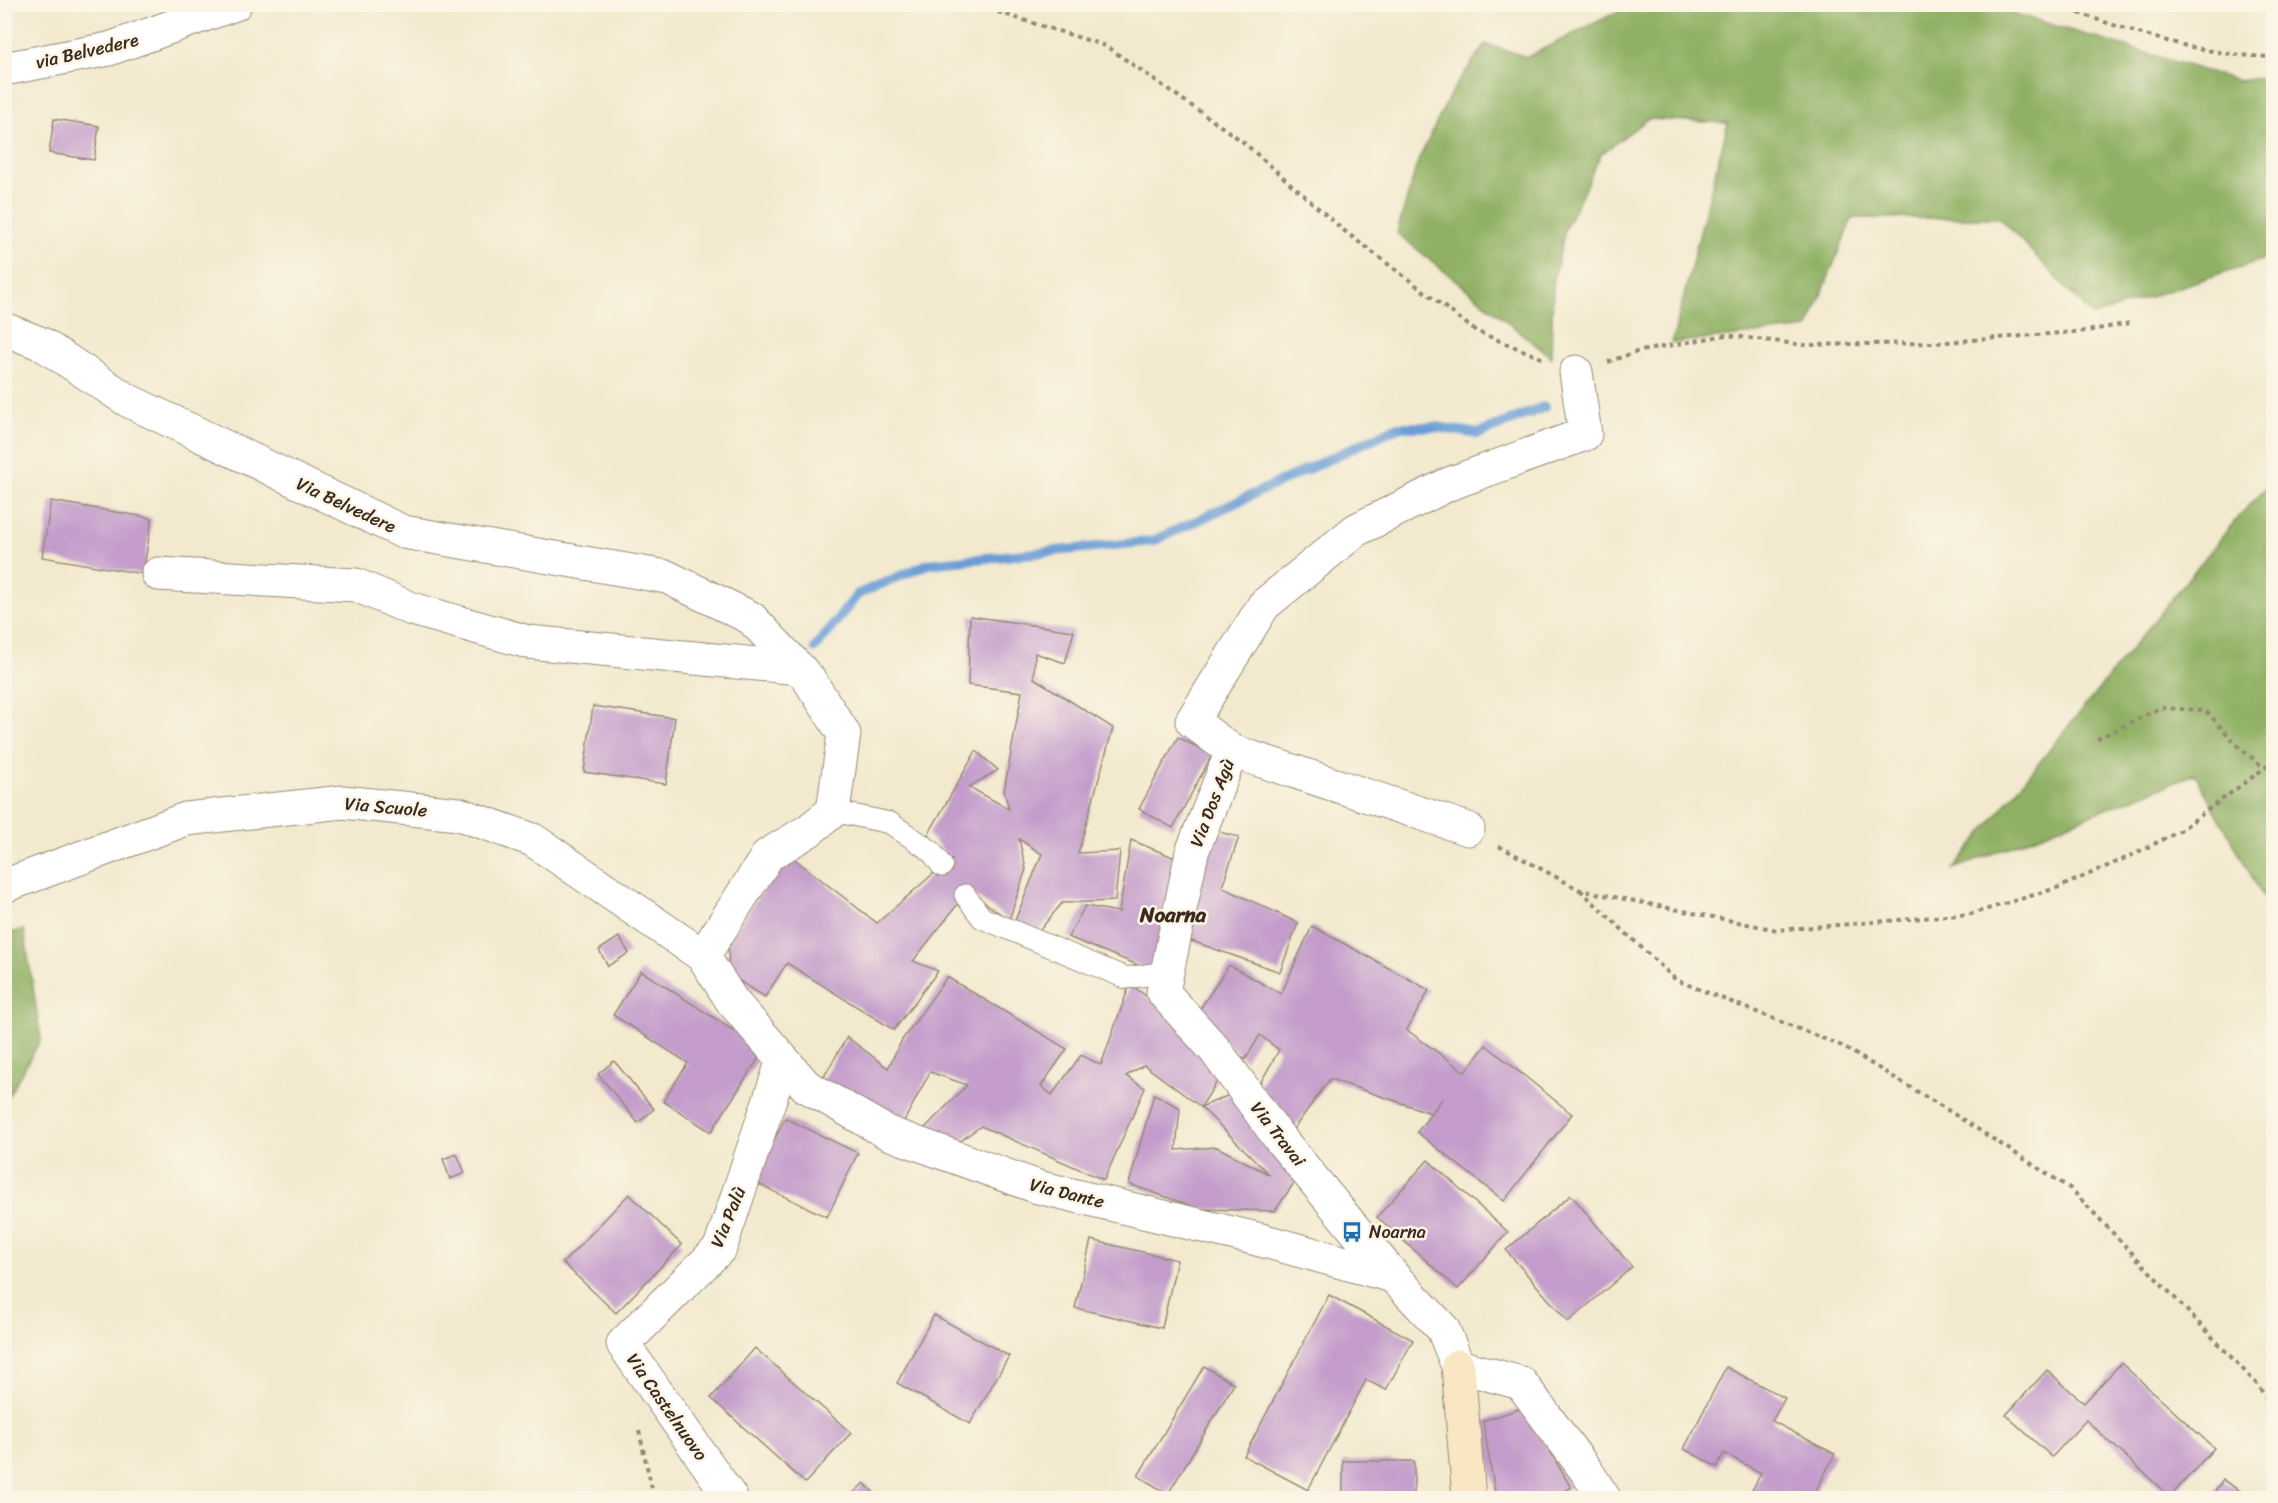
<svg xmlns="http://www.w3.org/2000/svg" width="2278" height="1503" font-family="Sriracha,sans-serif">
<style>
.forest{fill:#90b165;stroke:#666e42;stroke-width:1.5}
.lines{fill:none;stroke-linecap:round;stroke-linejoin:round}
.stream{stroke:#6a9ed5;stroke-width:10}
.building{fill:#c39ccb}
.lane-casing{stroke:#968a76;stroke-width:23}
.street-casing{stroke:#968a76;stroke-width:35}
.secondary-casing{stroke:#968a76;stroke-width:35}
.path{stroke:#968a76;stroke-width:4;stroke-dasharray:4.5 4.5;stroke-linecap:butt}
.lane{stroke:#fff;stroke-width:21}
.street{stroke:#fff;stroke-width:33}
.secondary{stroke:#f9e7c3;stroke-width:33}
.labels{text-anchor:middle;stroke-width:5;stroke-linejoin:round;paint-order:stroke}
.street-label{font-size:18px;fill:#3b2a1e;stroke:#fcf5e5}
.poi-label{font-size:18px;fill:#3b2a1e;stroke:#fcf5e5;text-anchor:start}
.quarter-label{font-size:21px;font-weight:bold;fill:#3b2a1e;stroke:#fcf5e5}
</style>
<rect width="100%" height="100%" fill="#fcf5e5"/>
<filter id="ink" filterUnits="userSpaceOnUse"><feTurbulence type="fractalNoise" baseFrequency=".0167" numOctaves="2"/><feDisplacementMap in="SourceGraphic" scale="12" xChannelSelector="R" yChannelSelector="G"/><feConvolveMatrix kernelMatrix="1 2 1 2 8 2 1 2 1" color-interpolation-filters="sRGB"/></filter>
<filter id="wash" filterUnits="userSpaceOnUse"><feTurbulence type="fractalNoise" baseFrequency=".008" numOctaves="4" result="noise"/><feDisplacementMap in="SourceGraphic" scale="24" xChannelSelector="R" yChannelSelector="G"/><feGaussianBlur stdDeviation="1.35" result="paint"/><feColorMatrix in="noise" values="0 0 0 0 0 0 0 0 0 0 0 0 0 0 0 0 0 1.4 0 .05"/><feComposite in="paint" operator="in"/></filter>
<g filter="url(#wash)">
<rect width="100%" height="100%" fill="#f2e9ce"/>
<g class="forest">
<path d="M1633,4L1986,5L2239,81L2273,76V256L2093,316L2000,218H1852L1808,328L1672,343L1728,123L1648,119L1601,154L1565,229L1553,283L1551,357L1397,233L1418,161L1451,93L1485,44L1527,57Z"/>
<path d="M2273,481V915L2195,774L1953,869L2239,516Z"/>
<path d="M24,930L41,1039L5,1102V934Z"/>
</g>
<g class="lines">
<path class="stream" d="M815,648L858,594L928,564L1153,541L1398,427H1436L1478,434L1544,407"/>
</g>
<g id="blocks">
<g class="building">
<path d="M54,119L99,126L94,160L49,153Z"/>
<path d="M51,501L152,518L143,574L42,557Z"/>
<path d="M970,616L1074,631L1065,663L1035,653L1034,678L1113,728L1078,853L1120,851L1115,901L1062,903L1040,930L1014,923L1042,854L1019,839L1026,869L1009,920L970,892L965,895L913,961L938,971L894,1030L787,963L765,997L728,974L729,939L788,854L877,923L942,866L952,860L928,835L976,751L998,770L969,787L1009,809L1004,791L1022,692L968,685Z"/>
<path d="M593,706L675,718L666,784L584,772Z"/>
<path d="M1178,737L1212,755L1173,828L1139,809Z"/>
<path d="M1211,830L1239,837L1222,887L1298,923L1280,972L1183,938Z"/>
<path d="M1131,840L1180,860L1158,973L1068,937L1085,906L1119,912Z"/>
<path d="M1312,926L1429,990L1407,1030L1465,1072L1486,1045L1572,1114L1504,1201L1417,1132L1443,1098L1431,1113L1330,1079L1289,1135L1258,1087L1279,1050L1260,1035L1245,1060L1196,1015L1229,965L1281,994Z"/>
<path d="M619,937L629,953L608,966L599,950Z"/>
<path d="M641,971L764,1050L711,1132L663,1101L688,1063L613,1015Z"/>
<path d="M947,977L1067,1049L1041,1086L1052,1095L1081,1055L1101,1065L1130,984L1173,1016L1223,1072L1201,1107L1144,1065L1126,1076L1145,1088L1104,1180L981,1126L959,1142L924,1129L967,1085L930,1072L903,1123L819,1085L847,1037L888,1068L902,1040Z"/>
<path d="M614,1061L654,1109L638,1123L598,1074Z"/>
<path d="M1234,1093L1298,1177L1275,1211L1200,1209L1129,1184L1154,1094L1180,1108L1176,1150L1217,1147L1270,1175L1201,1107Z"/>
<path d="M785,1118L858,1153L827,1217L754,1182Z"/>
<path d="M457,1154L465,1173L450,1179L443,1159Z"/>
<path d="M1428,1160L1508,1232L1458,1289L1377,1217Z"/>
<path d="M629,1194L682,1245L616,1313L563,1263Z"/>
<path d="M1571,1195L1632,1267L1568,1322L1506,1250Z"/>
<path d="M1091,1240L1177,1260L1162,1328L1075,1308Z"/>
<path d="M1329,1295L1413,1340L1386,1390L1366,1380L1308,1490L1244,1456Z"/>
<path d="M934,1315L1009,1356L970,1424L897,1383Z"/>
<path d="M755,1348L851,1433L805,1483L711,1398Z"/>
<path d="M2121,1363L2214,1448L2170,1497L2086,1420L2052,1457L2006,1415L2047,1370L2084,1403Z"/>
<path d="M1204,1366L1234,1384L1168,1494L1138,1476Z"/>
<path d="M1726,1367L1785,1398L1772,1421L1835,1454L1812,1498H1748L1761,1473L1724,1453L1717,1467L1684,1449Z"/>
<path d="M1525,1407L1571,1488L1547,1498H1496L1483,1421Z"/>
<rect x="1343" y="1461" width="71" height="37"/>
<path d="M2223,1480L2251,1498H2210Z"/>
<path d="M864,1483L879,1498H848Z"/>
</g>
</g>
</g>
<g filter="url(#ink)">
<use href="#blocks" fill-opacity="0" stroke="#968a76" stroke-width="1.5"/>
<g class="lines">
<g class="lane-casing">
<g id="lane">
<path d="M833,811L890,823L931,851L942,866"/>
<path d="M965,895L982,918L1126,978L1167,972"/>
</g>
</g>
<g class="street-casing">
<g id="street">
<path d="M4,69L109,49L235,4"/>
<path d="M4,329L42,344L127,400L403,532L667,577L751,618L808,678L844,734L833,811L808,831L768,855L703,956"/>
<path d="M158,574L356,585L412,609L528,642L799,668"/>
<path d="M1232,751L1192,721L1264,605L1356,530L1449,484L1585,434L1576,372"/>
<path d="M4,886L186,819L343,802L459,814L533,840L703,956L732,1001L806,1086L888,1133L1038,1187L1257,1239L1393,1276L1443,1329L1458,1366L1521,1383L1587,1472L1604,1498"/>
<path d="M1393,1276L1280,1139L1215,1050L1163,992L1192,852L1232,751L1468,829"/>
<path d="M731,1498L623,1344L720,1248L783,1060"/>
</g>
</g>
<g class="secondary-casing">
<path id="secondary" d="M1458,1366L1469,1498"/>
</g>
<g class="path">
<path d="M972,4L1106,46L1242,141L1342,229L1476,331L1544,359"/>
<path d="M2053,4C2124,29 2197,56 2274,57"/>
<path d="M1608,362L1636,352L1726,335L1804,345L1934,343L2087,331L2130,323"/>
<path d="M2097,739L2160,708L2205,710L2238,746L2264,768"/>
<path d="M1499,846L1580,890L1777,930L1971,914L2060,887L2130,856L2178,832L2274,761"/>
<path d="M1580,890L1676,980L1842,1046L1946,1109L2071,1189L2256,1383L2274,1409"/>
<path d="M639,1431L654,1498"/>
</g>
<use href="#lane" class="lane"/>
<use href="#street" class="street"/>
<use href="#secondary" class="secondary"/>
</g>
</g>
<defs>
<g id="bus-bare" transform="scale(1.62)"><path d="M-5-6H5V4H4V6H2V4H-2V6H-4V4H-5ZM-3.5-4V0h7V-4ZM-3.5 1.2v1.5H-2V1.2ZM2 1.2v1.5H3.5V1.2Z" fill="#1f6fb2" stroke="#fcf5e5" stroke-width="2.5" paint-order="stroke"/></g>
</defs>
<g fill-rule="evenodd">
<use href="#bus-bare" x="1352" y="1232"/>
</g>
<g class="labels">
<g class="street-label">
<text transform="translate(87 51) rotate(-13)" y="6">via Belvedere</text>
<text transform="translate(346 505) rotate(25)" y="6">Via Belvedere</text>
<text transform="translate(1212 803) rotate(-69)" y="6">Via Dos Agù</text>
<text transform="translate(386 807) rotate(5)" y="6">Via Scuole</text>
<text transform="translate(1278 1134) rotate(52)" y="6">Via Travai</text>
<text transform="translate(1067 1193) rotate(14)" y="6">Via Dante</text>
<text transform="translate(728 1217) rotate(-68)" y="6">Via Palù</text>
<text transform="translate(667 1407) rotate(55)" y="6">Via Castelnuovo</text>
</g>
<g class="poi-label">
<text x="1369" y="1238">Noarna</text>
</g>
<g class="quarter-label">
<text x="1173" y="922">Noarna</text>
</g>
</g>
<rect width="2278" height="1503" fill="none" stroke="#fcf5e5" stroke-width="24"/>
</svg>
